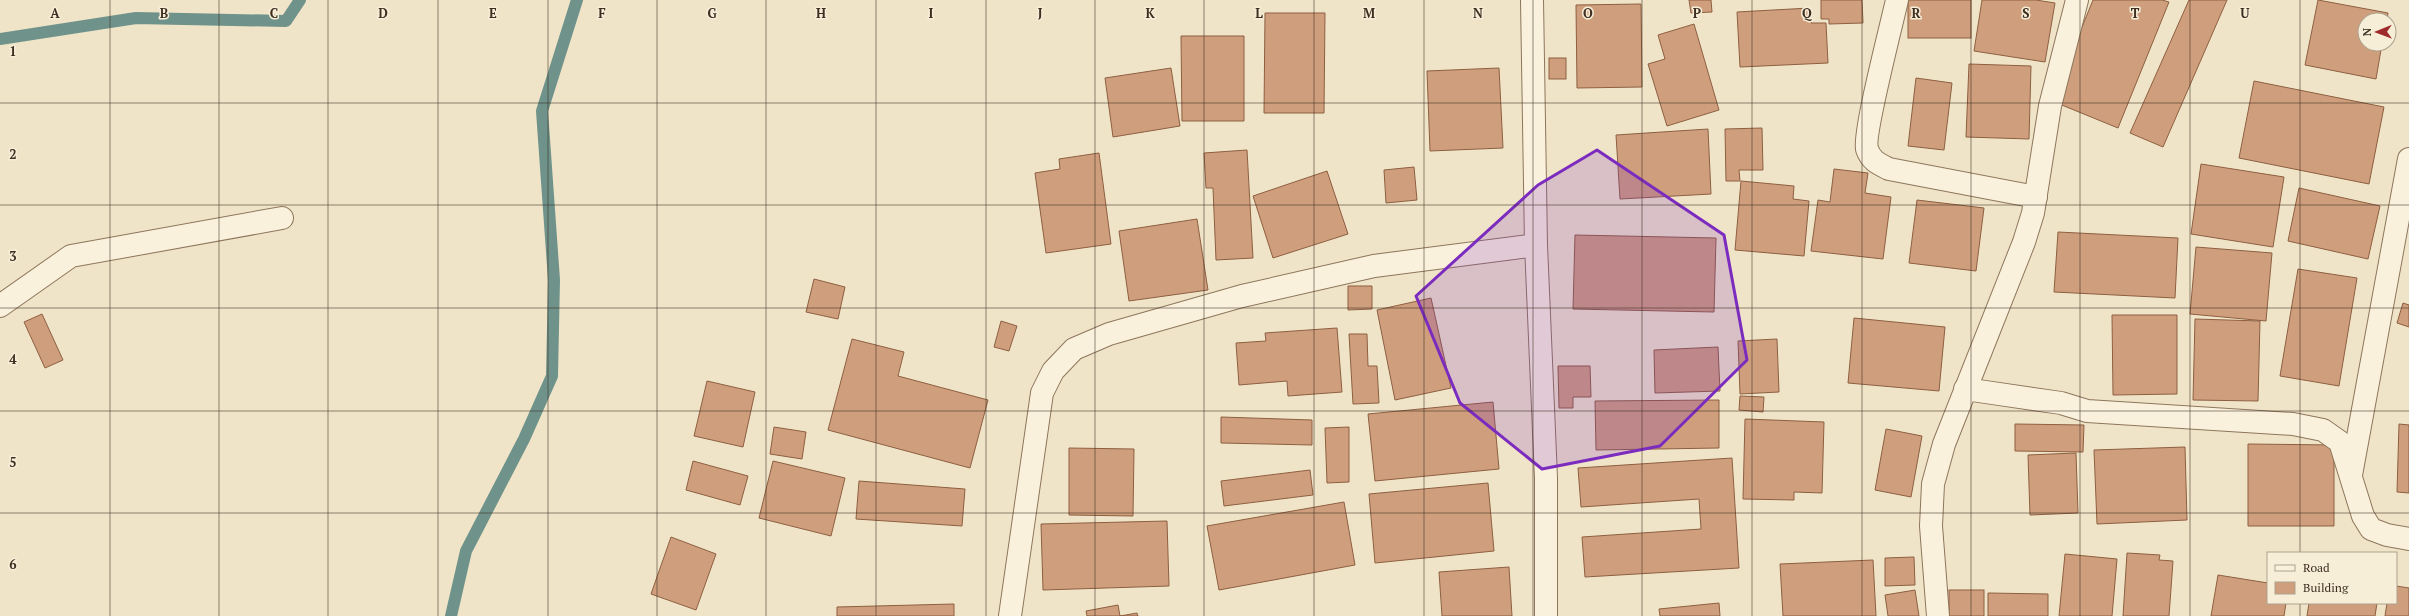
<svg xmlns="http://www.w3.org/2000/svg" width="2409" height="616" font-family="'PT Serif',serif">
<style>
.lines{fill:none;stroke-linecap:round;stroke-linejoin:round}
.stream{stroke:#6f938a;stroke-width:12}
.building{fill:#cf9f7d;stroke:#8d5f41}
.minor-casing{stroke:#8d765c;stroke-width:24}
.minor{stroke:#faf1dc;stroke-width:22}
.marked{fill:#7b2cbf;fill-opacity:0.2;stroke:#7b2cbf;stroke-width:3;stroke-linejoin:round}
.grid{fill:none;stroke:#3d2e20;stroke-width:1;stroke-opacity:0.55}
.grid-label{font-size:13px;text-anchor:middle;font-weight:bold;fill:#3d2e20;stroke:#f7eed8;stroke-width:3;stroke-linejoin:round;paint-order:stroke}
</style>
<rect width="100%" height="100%" fill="#f0e4c8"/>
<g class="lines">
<g class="stream">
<path d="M0,39L136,18L286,21L300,0"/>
<path d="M451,616L466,551L524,439L552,376L554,280L542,111L577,0"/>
</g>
</g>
<g class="building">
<path d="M1689,0H1711L1712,12L1691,13Z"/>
<path d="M1821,0H1862L1863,23L1829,24V19H1821Z"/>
<rect x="1908" y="0" width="63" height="38"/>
<path d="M1982,0H2036L2055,3L2045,62L1974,51Z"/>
<path d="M2093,0H2162L2169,2L2118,128L2052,101Z"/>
<path d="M2189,0H2227L2163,147L2130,133Z"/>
<path d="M2318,0L2388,13L2387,20H2365V44H2382L2376,79L2305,65Z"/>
<path d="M1641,4L1642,87L1577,88L1576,5Z"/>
<path d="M1810,8L1811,23H1826L1828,63L1740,67L1737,12Z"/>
<path d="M1265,13H1325L1324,113H1264Z"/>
<path d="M1694,24L1719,110L1667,126L1648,64L1665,59L1658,35Z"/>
<path d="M1181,36H1244V121H1182Z"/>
<rect x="1549" y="58" width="17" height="21"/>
<path d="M1969,64L2031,66L2029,139L1966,137Z"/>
<path d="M1171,68L1180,126L1113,137L1105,78Z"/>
<path d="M1499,68L1503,148L1430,151L1427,71Z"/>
<path d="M1916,78L1952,83L1944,150L1908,146Z"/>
<path d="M2254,81L2384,107L2369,184L2239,158Z"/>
<path d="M1762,128L1763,170H1739L1740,181H1726L1725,129Z"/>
<path d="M1708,129L1711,194L1620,199L1616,135Z"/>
<path d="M1247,150L1253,258L1216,260L1213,188H1206L1204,153Z"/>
<path d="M1099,153L1111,244L1046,253L1035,173L1060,169L1059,159Z"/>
<path d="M2201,164L2284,177L2273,247L2191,234Z"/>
<path d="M1414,167L1417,200L1386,203L1384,170Z"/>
<path d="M1834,169L1868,173L1865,193L1891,197L1883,259L1811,251L1818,200L1830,202Z"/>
<path d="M1327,171L1348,234L1273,258L1253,196Z"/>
<path d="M1741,181L1794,186L1793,199L1809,201L1804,256L1735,250Z"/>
<path d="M2299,188L2380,206L2368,259L2288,241Z"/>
<path d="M1917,200L1984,208L1976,271L1909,263Z"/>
<path d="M1197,219L1208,290L1129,301L1119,231Z"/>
<path d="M2058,232L2178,238L2175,298L2054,292Z"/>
<path d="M1575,235L1716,238L1714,312L1573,309Z"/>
<path d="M2196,247L2272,253L2266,321L2190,314Z"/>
<path d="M2298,269L2357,278L2339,386L2280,376Z"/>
<path d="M814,279L845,287L838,319L806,312Z"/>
<path d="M1348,286H1372V309L1348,310Z"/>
<path d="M1431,298L1451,388L1395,400L1377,310Z"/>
<path d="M2403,303L2409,305V327L2397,323Z"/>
<path d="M42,314L63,360L45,368L24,322Z"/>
<path d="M2112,315H2177V394L2113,395Z"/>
<path d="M1854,318L1945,327L1939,391L1848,383Z"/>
<path d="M2195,319L2260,321L2258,401L2193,400Z"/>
<path d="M1001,321L1017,326L1009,351L994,347Z"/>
<path d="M1337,328L1342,392L1288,396L1287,381L1239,385L1236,343L1266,341L1265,333Z"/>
<path d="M1349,334H1367L1368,366H1377L1379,403L1353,404Z"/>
<path d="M852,339L904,352L898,376L988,400L970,468L828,430Z"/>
<path d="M1777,339L1779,392L1740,394L1738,341Z"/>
<path d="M1718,347L1720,391L1655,393L1654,350Z"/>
<path d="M1558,366H1590L1591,397H1573V408H1559Z"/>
<path d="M707,381L755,392L743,447L694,436Z"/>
<path d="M1740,396L1764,397L1763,412L1739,410Z"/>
<path d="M1719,400V448L1596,450L1595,401Z"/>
<path d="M1493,402L1499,469L1375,481L1368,414Z"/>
<path d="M1221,417L1312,420V445L1221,443Z"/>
<path d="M1745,419L1824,422L1822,493L1794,492V500L1743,499Z"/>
<path d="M2015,424L2084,425L2083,452L2015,451Z"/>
<path d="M2399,424L2409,425V493L2397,492Z"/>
<path d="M774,427L806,432L802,459L770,454Z"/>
<path d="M1349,427V482L1327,483L1325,428Z"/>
<path d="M1886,429L1922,436L1911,497L1875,490Z"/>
<path d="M2248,444L2334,445V526H2248Z"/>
<path d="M2185,447L2187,520L2097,524L2094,450Z"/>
<path d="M1069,448L1134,449L1133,516L1069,515Z"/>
<path d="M2076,453L2078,513L2030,515L2028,455Z"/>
<path d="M1732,458L1739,568L1585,577L1582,537L1701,529L1699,499L1581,507L1578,468Z"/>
<path d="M693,461L748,476L740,505L686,490Z"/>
<path d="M773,461L845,478L831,536L759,518Z"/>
<path d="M1310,470L1313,495L1224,506L1221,481Z"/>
<path d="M859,481L965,489L962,526L856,519Z"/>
<path d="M1488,483L1494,551L1375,563L1369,494Z"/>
<path d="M1344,502L1355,565L1219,590L1207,526Z"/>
<path d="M1167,521L1169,586L1043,590L1041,524Z"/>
<path d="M671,537L716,554L696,610L651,594Z"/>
<path d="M2127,553L2160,555L2159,560L2173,561L2169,616H2123Z"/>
<path d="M2065,554L2117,559L2112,616H2059Z"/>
<path d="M1914,557L1915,585L1885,586V558Z"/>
<path d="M1873,560L1876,616H1783L1780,564Z"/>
<path d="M1509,567L1512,616H1442L1439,572Z"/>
<path d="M2218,575L2268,583V603H2286L2284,616H2211Z"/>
<path d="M2396,586L2409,588V616H2385L2387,603H2396Z"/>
<path d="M1915,590L1919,616H1888L1885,595Z"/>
<rect x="1949" y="590" width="35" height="26"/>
<path d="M1988,593L2048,594V616H1988Z"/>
<path d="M1719,603L1720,616H1660L1659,609Z"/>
<path d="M2309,603H2377L2375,616H2307Z"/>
<path d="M954,604V616H837V607Z"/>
<path d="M1118,605L1120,616L1137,613L1138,616H1087L1086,611Z"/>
</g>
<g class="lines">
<g class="minor-casing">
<g id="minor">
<path d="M1532,0L1536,245L1546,478V616"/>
<path d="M1897,0C1892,23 1863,134 1867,149C1871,161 1879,164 1889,169L2036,197"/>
<path d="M0,306L71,256L282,218"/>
<path d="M1965,389L2061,403L2087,411L2293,424L2323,430L2340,442L2363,516L2371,529L2387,535L2409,539"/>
<path d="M2351,475L2409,159"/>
<path d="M1010,616L1042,393L1053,371L1074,349L1109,334L1242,296L1374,266L1536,245"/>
<path d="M1938,616L1931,526L1933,484L1944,444L2024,242L2033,213L2050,106L2077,0"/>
</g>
</g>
<use href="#minor" class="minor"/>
</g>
<path class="marked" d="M1597,150L1724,235L1747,360L1660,446L1542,469L1460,403L1416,296L1538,185Z"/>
<path class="grid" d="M110,0V616M219,0V616M328,0V616M438,0V616M548,0V616M657,0V616M766,0V616M876,0V616M986,0V616M1095,0V616M1204,0V616M1314,0V616M1424,0V616M1533,0V616M1642,0V616M1752,0V616M1862,0V616M1971,0V616M2080,0V616M2190,0V616M2300,0V553M0,103H2409M0,205H2409M0,308H2409M0,411H2409M0,513H2409M2300,603V616"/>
<g class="grid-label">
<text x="55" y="18">A</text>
<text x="164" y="18">B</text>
<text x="274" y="18">C</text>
<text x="383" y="18">D</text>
<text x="493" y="18">E</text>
<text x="602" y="18">F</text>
<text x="712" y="18">G</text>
<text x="821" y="18">H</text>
<text x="931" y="18">I</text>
<text x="1040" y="18">J</text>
<text x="1150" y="18">K</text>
<text x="1259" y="18">L</text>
<text x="1369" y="18">M</text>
<text x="1478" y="18">N</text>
<text x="1588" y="18">O</text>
<text x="1697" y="18">P</text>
<text x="1807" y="18">Q</text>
<text x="1916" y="18">R</text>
<text x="2026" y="18">S</text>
<text x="2135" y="18">T</text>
<text x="2245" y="18">U</text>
<text x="13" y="56">1</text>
<text x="13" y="159">2</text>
<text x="13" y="261">3</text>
<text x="13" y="364">4</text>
<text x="13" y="467">5</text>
<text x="13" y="569">6</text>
</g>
<rect x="2267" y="552" width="130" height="52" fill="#f7eed8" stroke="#ada18e"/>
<rect x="2275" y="565" width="20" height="6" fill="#faf1dc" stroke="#ada18e"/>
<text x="2303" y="572" font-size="12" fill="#3d2e20">Road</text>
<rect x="2275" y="582" width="20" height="12" fill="#cf9f7d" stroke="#ada18e"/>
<text x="2303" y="592" font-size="12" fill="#3d2e20">Building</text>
<g transform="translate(2377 32) rotate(269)"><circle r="19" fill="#f7eed8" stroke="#ada18e"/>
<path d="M0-3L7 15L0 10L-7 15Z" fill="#9e2a2b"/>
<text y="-6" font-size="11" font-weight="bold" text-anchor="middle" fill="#3d2e20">N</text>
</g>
</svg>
